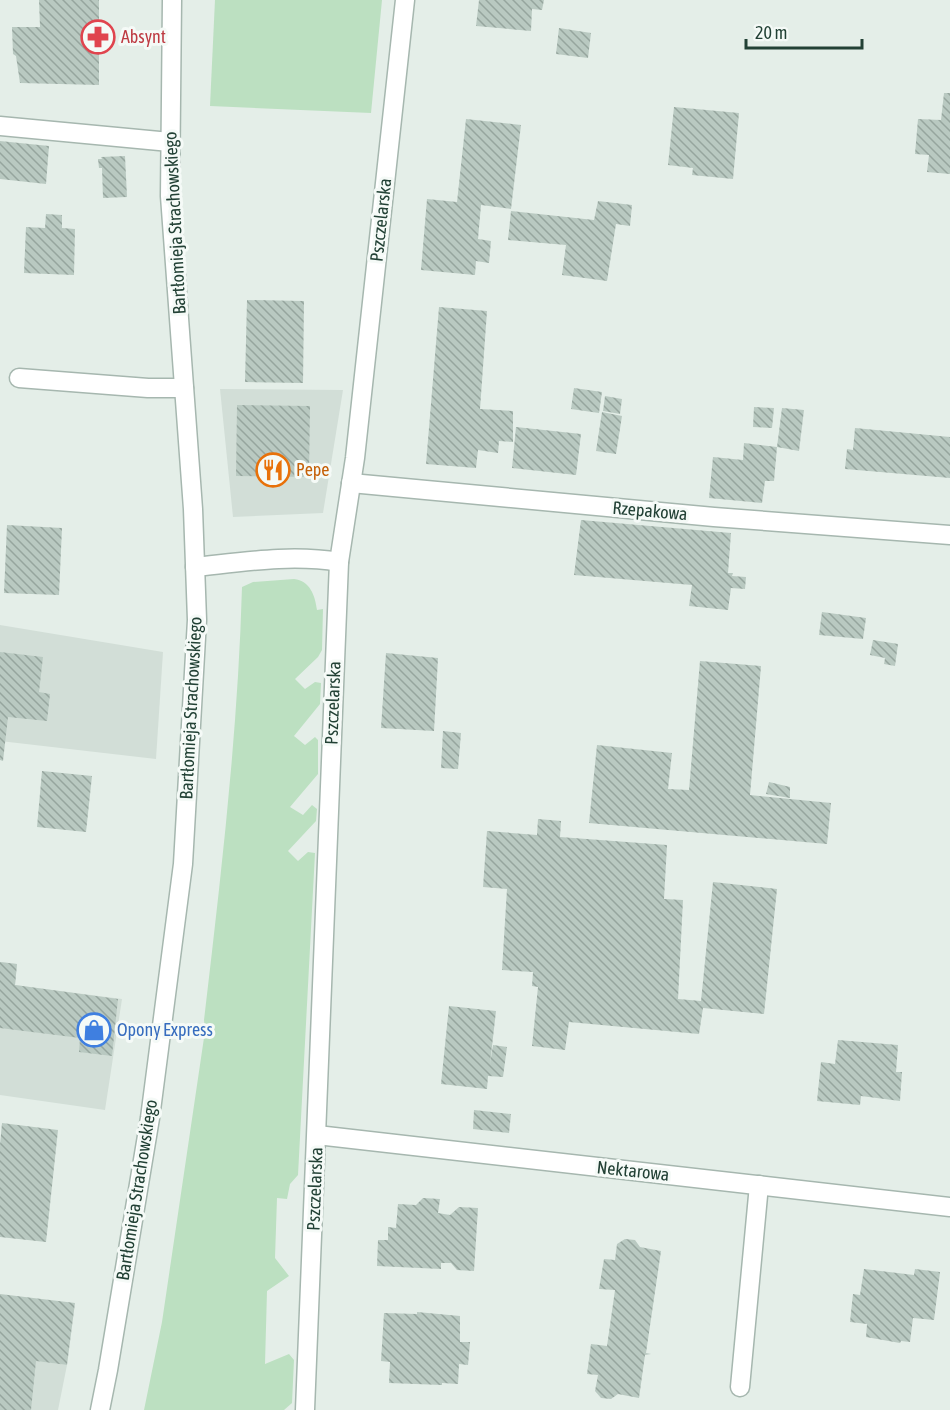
<svg xmlns="http://www.w3.org/2000/svg" width="950" height="1410" font-family="'Asap Condensed',sans-serif">
<style>
.built{fill:#d2ded7}
.green{fill:#bce0c1}
.building{fill:url(#building-back-hatch)}
.lines{fill:none;stroke-linecap:round;stroke-linejoin:round}
.service-casing{stroke:#a6b7af;stroke-width:21}
.minor-casing{stroke:#a6b7af;stroke-width:21}
.tertiary-casing{stroke:#a6b7af;stroke-width:21}
.service{stroke:#fff;stroke-width:18}
.minor{stroke:#fff;stroke-width:18}
.tertiary{stroke:#fff;stroke-width:18}
.labels{text-anchor:middle;stroke-width:6;stroke-linejoin:round;paint-order:stroke}
.health-label{font-size:18px;fill:#be3a42;stroke:#f5faf7;text-anchor:start}
.street-label{font-size:18px;fill:#224135;stroke:#f5faf7}
.food-label{font-size:18px;fill:#c56008;stroke:#f5faf7;text-anchor:start}
.shop-label{font-size:18px;fill:#366cbe;stroke:#f5faf7;text-anchor:start}
</style>
<defs>
<pattern id="building-back-hatch" width="6" height="6" patternUnits="userSpaceOnUse" patternTransform="scale(1.5)"><rect width="6" height="6" fill="#b9c9c1"/><path d="M-1 5l2 2M0 0l6 6M5-1l2 2" fill="none" stroke="#96a59e"/></pattern>
</defs>
<rect width="100%" height="100%" fill="#e4eee8"/>
<g class="built">
<path d="M220,389L343,390L323,513L233,517Z"/>
<path d="M0,625L163,652L156,759L0,741Z"/>
<path d="M0,962L17,964L15,985L122,999L105,1110L0,1095Z"/>
<path d="M0,1356L67,1365L58,1410H0Z"/>
</g>
<g class="green">
<path d="M215,0H382L371,113L210,106Z"/>
<path d="M294,579C310,581 315,595 317,610L323,609L322,650L318,657L295,679L305,689L315,682L321,683L320,704L294,736L305,745L315,737L318,740V774L290,807L303,815L312,805L317,809L316,821L288,851L298,861L308,852L315,853L298,1175L290,1184L287,1199L277,1198L275,1258L289,1276L267,1291L265,1364L289,1354L294,1360L292,1403L284,1410H144L162,1322L205,1031L204,1020C221,876 238,732 242,587L253,582Z"/>
</g>
<g class="building">
<path d="M39,0H99V85L20,83L16,56L13,54L12,27H40Z"/>
<path d="M479,0H544L542,10L532,9L531,31L476,26Z"/>
<path d="M559,28L591,33L588,58L556,54Z"/>
<path d="M944,93H950V174L927,172L929,155L915,154L918,119L941,120Z"/>
<path d="M674,107L739,113L733,179L692,175L693,168L668,165Z"/>
<path d="M466,119L521,125L511,209L481,205L478,239L491,241L489,263L476,261L475,275L421,270L427,199L457,202Z"/>
<path d="M0,141L49,146L46,184L0,179Z"/>
<path d="M125,156L127,197L103,198L102,168H99L98,159H102L101,157Z"/>
<path d="M598,201L632,205L630,226L616,224L607,281L562,275L566,245L508,240L511,211L594,220Z"/>
<path d="M46,214L62,215V228L75,229L74,275L24,273L26,227L45,228Z"/>
<path d="M247,300L304,301L303,383L245,382Z"/>
<path d="M439,307L487,311L480,409L513,411V442L499,441L498,453L478,450L476,468L426,464Z"/>
<path d="M574,388L602,392L599,413L571,409Z"/>
<path d="M605,396L622,399L620,414L603,411Z"/>
<path d="M237,405L310,406L309,477L236,476Z"/>
<path d="M754,407L774,408L772,428L753,427Z"/>
<path d="M782,408L804,410L799,451L777,447Z"/>
<path d="M602,412L622,416L616,454L596,451Z"/>
<path d="M516,427L581,434L576,475L512,468Z"/>
<path d="M855,428L950,437V478L845,469L847,449L853,450Z"/>
<path d="M744,443L777,447L774,481H765L762,503L709,498L713,457L743,460Z"/>
<path d="M581,520L731,533L728,573H733L732,576L746,577L745,589L731,588L728,610L689,606L692,585L574,575Z"/>
<path d="M7,525L62,528L59,595L4,593Z"/>
<path d="M822,612L866,618L863,639L819,635Z"/>
<path d="M873,640L898,644L895,666L884,664L885,658L870,655Z"/>
<path d="M0,652L43,657L39,692L50,694L47,721L8,717L3,761L0,760Z"/>
<path d="M386,653L438,658L434,731L381,728Z"/>
<path d="M700,661L761,666L750,795L831,803L827,844L589,823L597,745L672,753L668,789L689,790Z"/>
<path d="M443,731L461,733L458,769L441,768Z"/>
<path d="M42,771L92,776L86,832L37,827Z"/>
<path d="M769,782L790,787V798L766,794Z"/>
<path d="M538,819L561,821L560,837L667,845L664,899L683,900L678,999L701,1001L713,882L777,889L764,1014L703,1008L699,1034L569,1022L565,1050L532,1046L538,987L532,986L533,972L502,970L507,889L483,887L487,831L537,835Z"/>
<path d="M0,962L17,964L15,985L118,999L112,1056L79,1052L80,1038L0,1028Z"/>
<path d="M449,1006L496,1011L490,1064L493,1045L507,1047L503,1077L488,1076L487,1089L441,1084Z"/>
<path d="M838,1040L898,1045L896,1072H902L900,1101L861,1096L860,1105L817,1101L821,1062L835,1064Z"/>
<path d="M474,1110L511,1114L509,1133L473,1129Z"/>
<path d="M2,1123L58,1130L46,1242L0,1237V1145Z"/>
<path d="M423,1198L440,1199L438,1213L450,1215L459,1207L478,1208L474,1271L457,1270L451,1263H441V1269L377,1266L378,1240H388V1227L396,1228L398,1204L416,1205Z"/>
<path d="M625,1239L635,1240L640,1247L661,1251L646,1353L651,1354L645,1355L639,1398L618,1394L611,1399L601,1398L595,1391L598,1375L587,1374L591,1344L607,1346L615,1290L599,1289L604,1259L615,1260L617,1244Z"/>
<path d="M864,1269L914,1275L915,1269L940,1272L934,1320L913,1318L910,1342L901,1341L900,1343L866,1337L867,1324L850,1322L853,1294L860,1295Z"/>
<path d="M0,1294L75,1303L67,1365L36,1361L31,1410H0Z"/>
<path d="M417,1312L460,1316V1342H470L468,1365L459,1364L458,1384L442,1383V1385L389,1383L390,1362L381,1361L384,1313L417,1314Z"/>
</g>
<g class="lines">
<g class="service-casing">
<g id="service">
<path d="M0,126L170,142"/>
<path d="M19,378L148,388H184"/>
<path d="M740,1387L759,1185"/>
</g>
</g>
<g class="minor-casing">
<g id="minor">
<path d="M351,483L714,517L950,535"/>
<path d="M195,567C243,562 291,554 339,562"/>
<path d="M317,1135L950,1207"/>
<path d="M305,1410L339,562L355,458L405,0"/>
</g>
</g>
<g class="tertiary-casing">
<path id="tertiary" d="M100,1410L108,1370L150,1118L183,864L197,620L193,509L170,196L172,0"/>
</g>
<use href="#service" class="service"/>
<use href="#minor" class="minor"/>
<use href="#tertiary" class="tertiary"/>
</g>
<defs>
<g id="pharmacy-ring" transform="scale(1.725)"><circle r="9.5" fill="#f5faf7" stroke="#e0444e" stroke-width="1.5"/><path d="M-2-6h4v4h4v4h-4v4h-4v-4h-4v-4h4Z" fill="#e0444e"/></g>
<g id="restaurant-ring" transform="scale(1.725)"><circle r="9.5" fill="#f5faf7" stroke="#e8710a" stroke-width="1.5"/><path d="M-5-6h1v4h1v-4h1v4h1v-4h1v5L-1.5 .5V6h-2V.5L-5-1ZM5-6V6H3V1.5H1.5Q1.5-4 5-6Z" fill="#e8710a"/></g>
<g id="shop-ring" transform="scale(1.725)"><circle r="9.5" fill="#f5faf7" stroke="#3f7fe0" stroke-width="1.5"/><path d="M-5-2.5h2.3a2.7 3.5 0 0 1 5.4 0H5L5.5 6h-11ZM-1.5-2.5h3a1.5 2.3 0 0 0-3 0Z" fill="#3f7fe0"/></g>
</defs>
<g fill-rule="evenodd">
<use href="#pharmacy-ring" x="98" y="37"/>
<use href="#restaurant-ring" x="273" y="470"/>
<use href="#shop-ring" x="94" y="1030"/>
</g>
<g class="labels">
<g class="health-label">
<text x="121" y="43">Absynt</text>
</g>
<g class="street-label">
<text transform="translate(381 220) rotate(-84)" y="6">Pszczelarska</text>
<text transform="translate(175 223) rotate(-93)" y="6">Bartłomieja Strachowskiego</text>
<text transform="translate(650 511) rotate(5)" y="6">Rzepakowa</text>
<text transform="translate(333 703) rotate(-88)" y="6">Pszczelarska</text>
<text transform="translate(191 708) rotate(-87)" y="6">Bartłomieja Strachowskiego</text>
<text transform="translate(633 1171) rotate(6)" y="6">Nektarowa</text>
<text transform="translate(315 1189) rotate(-88)" y="6">Pszczelarska</text>
<text transform="translate(137 1190) rotate(-81)" y="6">Bartłomieja Strachowskiego</text>
</g>
<g class="food-label">
<text x="296" y="476">Pepe</text>
</g>
<g class="shop-label">
<text x="117" y="1036">Opony Express</text>
</g>
</g>
<path d="M746 39v9h116v-9" fill="none" stroke="#224135" stroke-width="3"/>
<text x="755" y="39" font-size="18" fill="#224135" stroke="#f5faf7" stroke-width="4.5" paint-order="stroke">20 m</text>
</svg>
